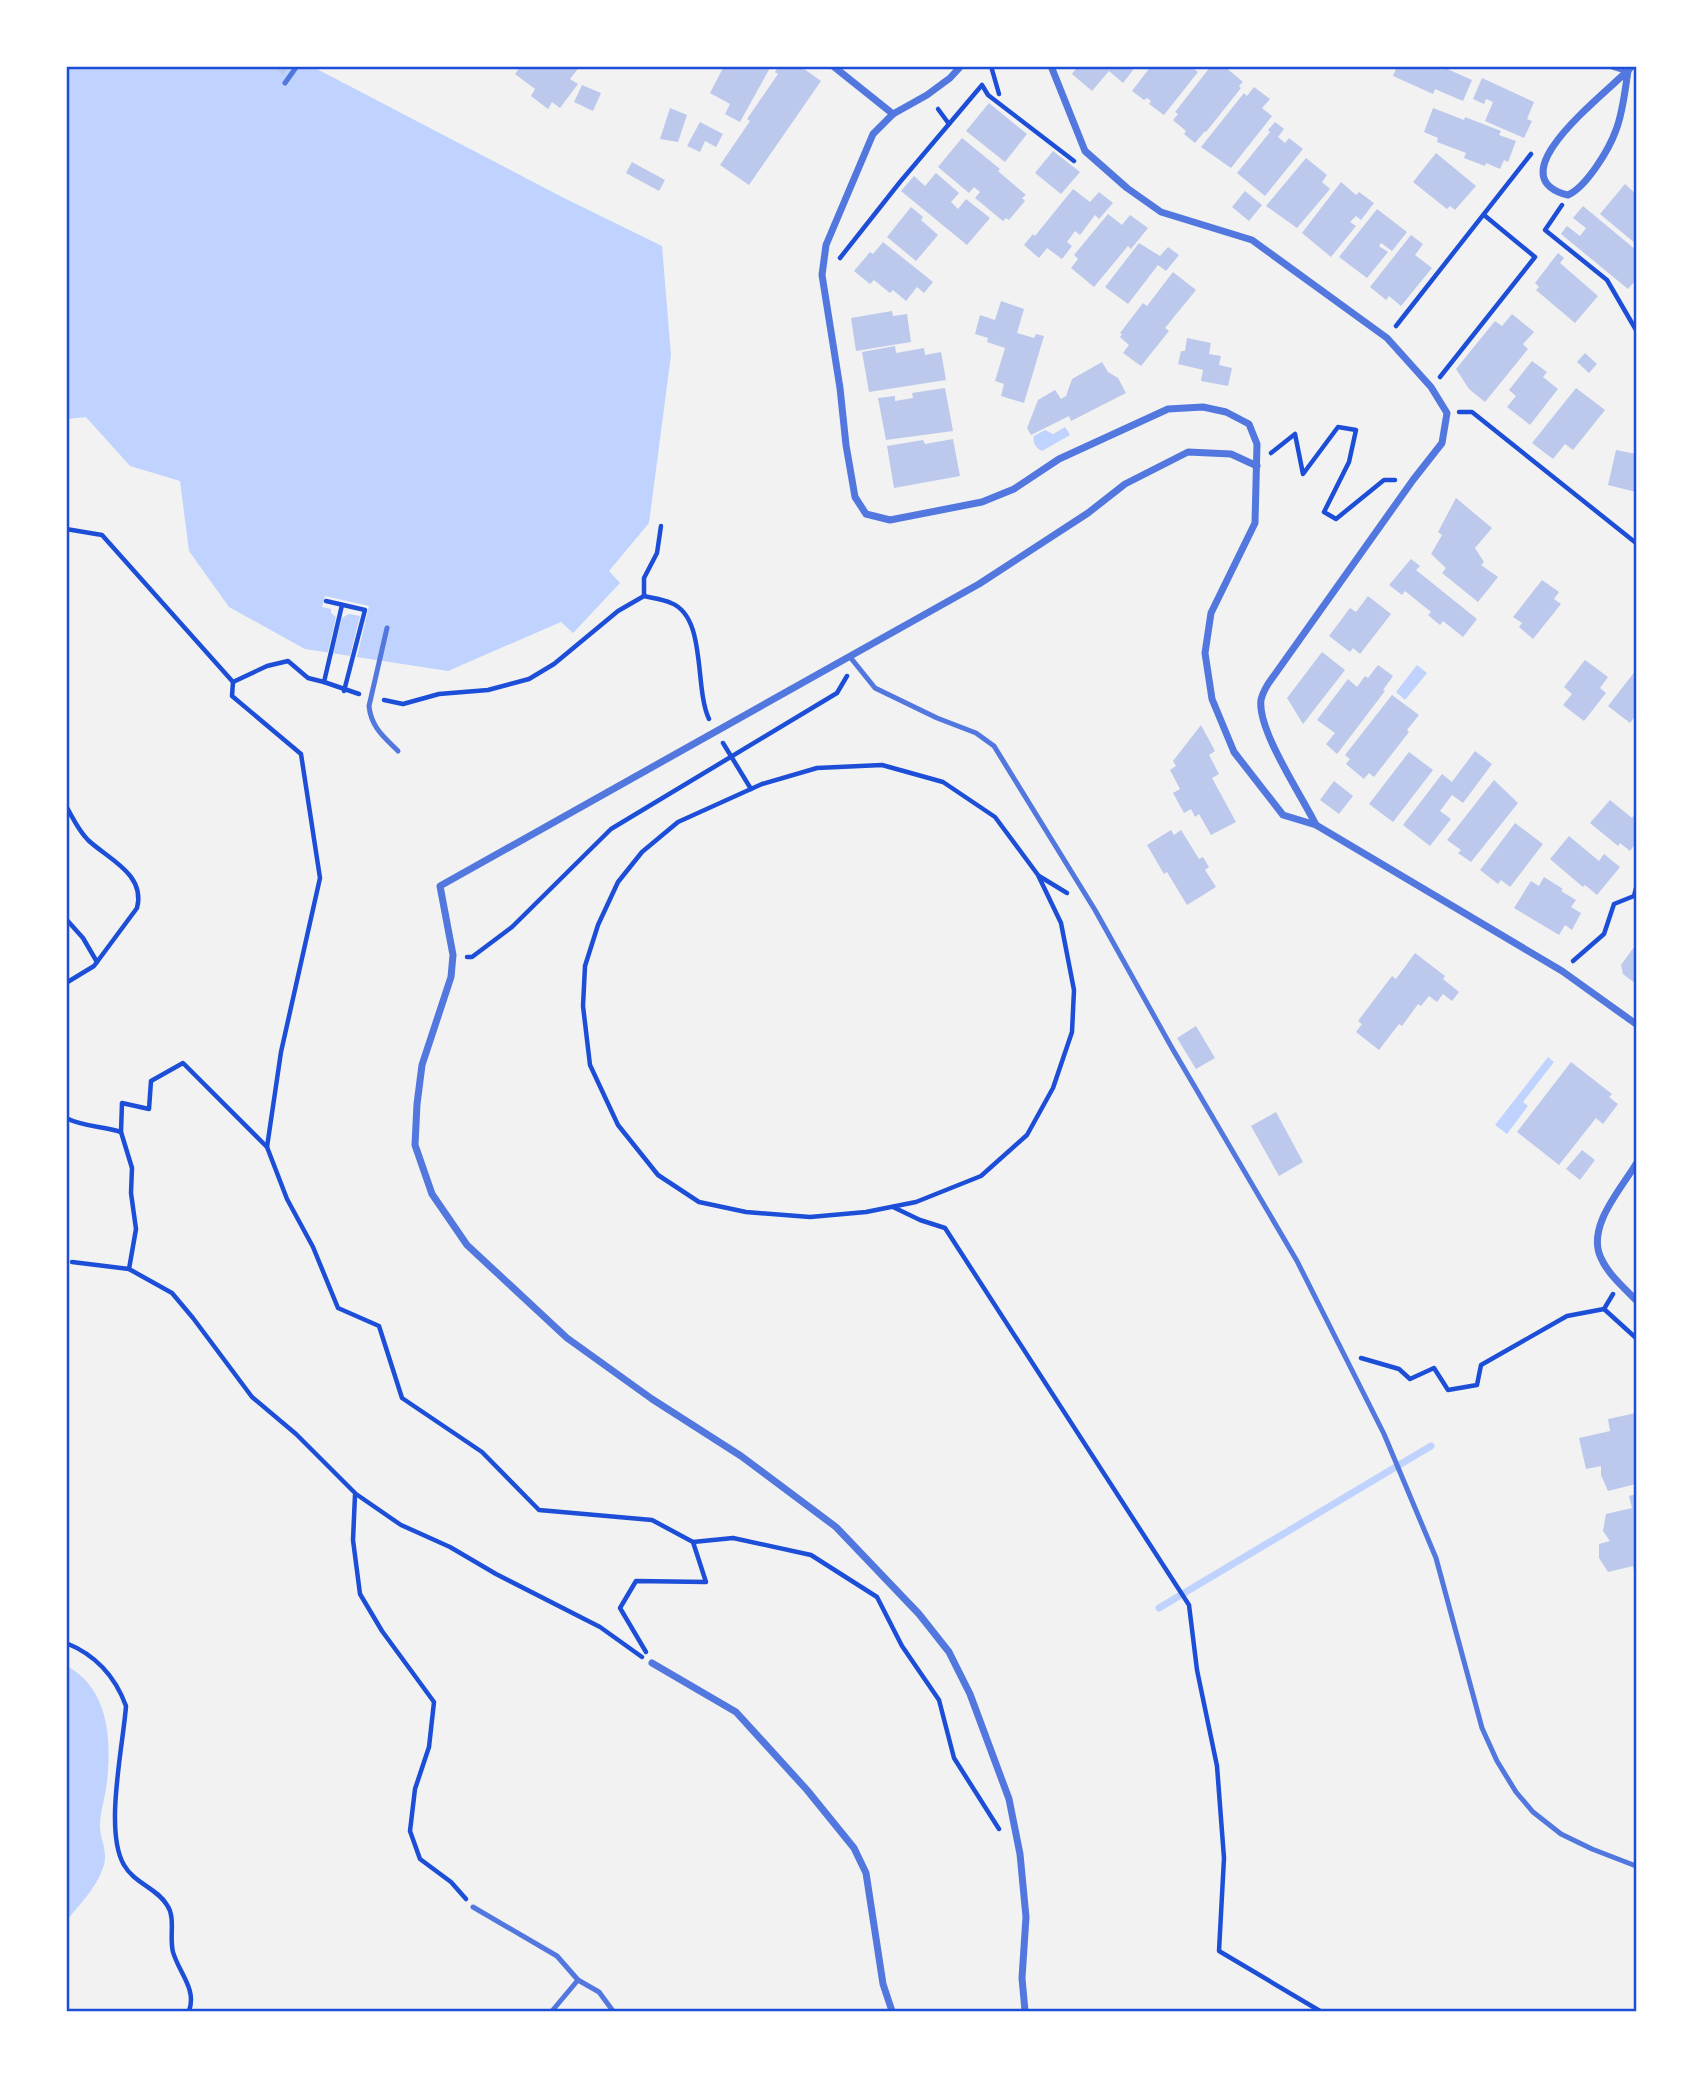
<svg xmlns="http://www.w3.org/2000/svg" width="1703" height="2078" font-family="Merriweather,serif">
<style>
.water{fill:#bfd3fe}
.pier{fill:#f2f2f2}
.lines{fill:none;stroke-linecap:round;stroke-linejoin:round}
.stream{stroke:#bfd3fe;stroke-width:7}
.building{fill:#bdc9ec}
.path{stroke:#1d4ed8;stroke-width:4.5}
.service{stroke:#5277de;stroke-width:5}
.minor{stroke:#5277de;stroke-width:7}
.neatline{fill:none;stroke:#1d4ed8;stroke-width:2.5}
</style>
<rect width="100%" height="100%" fill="#f2f2f2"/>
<g class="water">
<path d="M67,67H313L562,197L662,246L671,355L649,523L609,571L620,583L573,633L561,622L448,671L305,649L229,607L189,551L180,481L130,466L86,417L67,419Z"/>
<path d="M1065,427L1070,435L1042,451C1036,448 1032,443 1034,436L1045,430L1053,434Z"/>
<path d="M1417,665L1427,673L1405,700L1396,692Z"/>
<path d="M1548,1057L1554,1062L1523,1102L1528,1106L1507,1134L1495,1125Z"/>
<path d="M67,1666C111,1690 112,1745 106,1789C104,1801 100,1814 100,1826C100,1841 109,1851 103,1868C96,1888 80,1904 67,1920Z"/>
</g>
<path class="pier" d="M325,596L369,606L356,661L349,660L360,616L349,614L342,618L332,657L327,656L336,617L331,613V609L322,607Z"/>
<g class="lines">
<path class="stream" d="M1159,1608L1431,1446"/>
</g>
<g class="building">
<path d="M272,66H290L283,75Z"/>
<path d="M521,66H580L570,79L578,84L560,108L552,102L548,109L531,96L535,89L515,74Z"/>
<path d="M724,66H771L740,122L725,114L730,104L710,93Z"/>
<path d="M779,66H800L821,81L749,185L720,165L750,121L747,119L778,74L775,72Z"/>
<path d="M1078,66H1136L1123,83L1109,71L1092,91L1072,74Z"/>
<path d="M1151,66H1195L1194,69L1198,72L1164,115L1149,104L1151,101L1147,98L1144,100L1132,91Z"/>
<path d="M1211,66H1224L1243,82L1239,86L1241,88L1206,132L1205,131L1195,143L1184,134L1186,131L1173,120L1178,114L1175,112Z"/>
<path d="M1397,66H1434L1442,70L1443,67L1472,80L1463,101L1435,89L1433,94L1393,76Z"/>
<path d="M1482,78L1534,102L1527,119L1532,121L1524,138L1485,121L1493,102L1486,99L1484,104L1473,99Z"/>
<path d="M582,85L601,93L593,111L574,102Z"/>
<path d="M1254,87L1270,99L1262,108L1272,116L1231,168L1201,147L1244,93L1247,96Z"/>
<path d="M989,103L1027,134L1005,162L966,131Z"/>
<path d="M670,108L687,115L678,142L660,139Z"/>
<path d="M1433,108L1464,120L1465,117L1501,131L1499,135L1516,141L1508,162L1504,160L1500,169L1486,163L1485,166L1464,158L1466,153L1437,142L1438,138L1424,132Z"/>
<path d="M700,122L723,134L716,147L705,141L700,152L687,146Z"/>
<path d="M1275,122L1284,129L1278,137L1285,143L1289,138L1303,149L1265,196L1237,173L1270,132L1268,130Z"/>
<path d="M962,138L1000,169L998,171L1026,195L1022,198L1025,201L1009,220L1006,218L1003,221L975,198L980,192L974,187L969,193L938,167Z"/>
<path d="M1053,151L1080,172L1061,194L1035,173Z"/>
<path d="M1436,153L1476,186L1455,210L1450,206L1447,209L1413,182Z"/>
<path d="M1306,158L1327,175L1322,182L1330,189L1297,228L1266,206Z"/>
<path d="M632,162L665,180L659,191L626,173Z"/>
<path d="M936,173L959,193L951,202L958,209L966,199L990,218L967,245L901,191L914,176L925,186Z"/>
<path d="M1341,182L1356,195L1359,192L1374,203L1361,220L1356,216L1350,222L1356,226L1331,257L1302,233Z"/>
<path d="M1625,184L1636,194V244L1600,214Z"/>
<path d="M1073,189L1090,202L1099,192L1113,203L1099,219L1095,215L1080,235L1075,231L1067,242L1072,246L1062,259L1047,248L1039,258L1024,245L1033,234L1035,236Z"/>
<path d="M1245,191L1262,205L1249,221L1232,207Z"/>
<path d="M1583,206L1636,250V280L1628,289L1561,234L1567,226L1580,236L1586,228L1573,218Z"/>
<path d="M911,207L923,217L921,220L938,235L916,261L887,237Z"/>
<path d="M1377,209L1407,232L1392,251L1381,243L1379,246L1388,252L1367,278L1339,257Z"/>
<path d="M1108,214L1122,225L1130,215L1148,228L1131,249L1128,246L1094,287L1071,268L1078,259L1074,255Z"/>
<path d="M1411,235L1423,244L1415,255L1432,268L1401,306L1389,296L1386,300L1370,287Z"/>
<path d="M883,242L933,282L924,293L917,287L906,301L893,290L890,293L874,280L870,284L854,271L870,252L873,254Z"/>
<path d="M1139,243L1160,256L1168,247L1179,255L1166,271L1158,265L1128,304L1105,287Z"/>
<path d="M1558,253L1564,258L1560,263L1598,296L1575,323L1536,290L1539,287L1535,283Z"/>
<path d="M1173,272L1196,290L1165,328L1169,331L1141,366L1123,353L1129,345L1120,337L1122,334L1120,333L1143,303L1147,306Z"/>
<path d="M1001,301L1024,309L1017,333L1034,338L1036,334L1044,336L1024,403L1001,396L1004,384L995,381L1005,348L987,342L988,338L975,334L980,315L995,320Z"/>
<path d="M892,311L893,316L907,314L911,342L856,351L851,318Z"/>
<path d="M1512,314L1534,332L1523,344L1528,349L1485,402L1469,389L1456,369L1495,321L1502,326Z"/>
<path d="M1187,338L1211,343L1209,354L1221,356L1219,365L1232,368L1228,386L1201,381L1203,370L1178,364L1181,351H1185Z"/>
<path d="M895,346L896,353L924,348L925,355L941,352L946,380L869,392L862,352Z"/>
<path d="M1585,353L1597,364L1589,373L1577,362Z"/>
<path d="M1532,361L1547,372L1543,377L1558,389L1530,425L1507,407L1516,396L1509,390Z"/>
<path d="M1102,362L1108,372L1118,378L1126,393L1071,421L1069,416L1031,435L1027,428L1038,400L1055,390L1061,399L1066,396L1072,379Z"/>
<path d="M945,388L953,431L886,440L878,398L895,396V401L913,398L912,393Z"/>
<path d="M1576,388L1605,410L1573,450L1565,444L1553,459L1532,443Z"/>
<path d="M953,439L960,476L894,488L887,446L923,440L925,444Z"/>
<path d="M1616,450L1636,454V492L1608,485Z"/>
<path d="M1456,498L1492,528L1475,548L1484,562L1481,565L1498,577L1478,602L1442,573L1446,568L1431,554L1442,535L1438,532Z"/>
<path d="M1411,559L1420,566L1416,570L1477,619L1463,637L1443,621L1440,625L1428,615L1431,612L1405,591L1402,595L1389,585Z"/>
<path d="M1542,580L1559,592L1554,599L1561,604L1533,639L1519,627L1522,623L1513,617Z"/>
<path d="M1368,596L1391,614L1360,654L1353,648L1350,652L1329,636L1350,608L1356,612Z"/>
<path d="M1322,652L1345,670L1303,724L1287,698Z"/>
<path d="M1585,660L1608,677L1600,688L1606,693L1584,721L1563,705L1572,694L1564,687Z"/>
<path d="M1378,665L1393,676L1383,690L1385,691L1337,754L1326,744L1335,733L1317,720L1348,679L1357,687L1365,676L1368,678Z"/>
<path d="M1636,670V715L1630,723L1608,706Z"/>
<path d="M1392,695L1419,715L1407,730L1409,732L1374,777L1369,773L1364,779L1346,764L1350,759L1345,755Z"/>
<path d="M1201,725L1215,751L1209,755L1219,774L1212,778L1236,822L1211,835L1199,814L1195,817L1191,809L1184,813L1173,793L1180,789L1170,770L1176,766L1173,761Z"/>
<path d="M1475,751L1492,764L1463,803L1452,795L1440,811L1451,819L1430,846L1403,825L1442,774L1452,782Z"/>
<path d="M1409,752L1433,770L1393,822L1369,804Z"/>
<path d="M1494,780L1518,803L1471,862L1458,853L1461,850L1447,840Z"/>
<path d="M1334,781L1353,796L1339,814L1320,800Z"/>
<path d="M1610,800L1632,818L1636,812V843L1630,851L1620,843L1618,846L1590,823Z"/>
<path d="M1515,823L1543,844L1510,887L1501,880L1498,884L1480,870Z"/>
<path d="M1171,830L1174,835L1181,830L1199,859L1203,857L1209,867L1205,870L1216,887L1187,905L1167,872L1164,874L1147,845Z"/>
<path d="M1569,836L1599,861L1604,854L1620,867L1597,895L1585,885L1583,887L1550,859Z"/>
<path d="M1544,877L1563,889L1561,891L1576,900L1571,907L1581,913L1572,930L1565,925L1559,935L1514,908L1531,881L1539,886Z"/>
<path d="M1634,947L1636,949V984L1623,974L1621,965Z"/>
<path d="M1415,953L1445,976L1443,979L1459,992L1452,1001L1443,994L1437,1002L1429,996L1421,1006L1418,1004L1402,1026L1399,1024L1379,1050L1356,1032L1362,1024L1358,1021L1392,976L1396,979Z"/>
<path d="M1196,1026L1215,1058L1196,1069L1177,1038Z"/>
<path d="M1571,1062L1612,1094L1609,1097L1618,1104L1603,1124L1596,1118L1559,1165L1517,1132Z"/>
<path d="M1276,1112L1303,1162L1279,1176L1251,1126Z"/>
<path d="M1582,1150L1595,1160L1580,1180L1566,1169Z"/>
<path d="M1636,1413V1484L1608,1491L1601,1475V1466L1586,1469L1579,1438L1610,1431L1608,1419Z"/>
<path d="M1636,1494V1578H1635L1633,1566L1608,1572L1599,1558V1544L1610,1541L1603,1531L1606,1514L1632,1508L1629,1496Z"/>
</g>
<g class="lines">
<g class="path">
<path d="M991,66L999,94"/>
<path d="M938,109L949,124"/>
<path d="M1562,205L1545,230L1607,280L1636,330"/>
<path d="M840,258L900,182L982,85L988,95L1074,161"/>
<path d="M1396,326L1531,154"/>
<path d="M1440,377L1535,257L1484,215"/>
<path d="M1459,412H1472L1636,543"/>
<path d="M1271,453L1295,434L1303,474L1338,427L1356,430L1349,462L1324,512L1336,519L1384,480H1395"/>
<path d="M66,529L102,535L233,682L232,696L301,754L320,878L281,1052L267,1147L287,1199L313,1247L338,1308L379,1326L402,1398L482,1452L539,1510L652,1520L693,1542L733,1538L811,1555L877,1597L902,1646L939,1700L954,1758L999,1829"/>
<path d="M644,596V578L657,553L661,526"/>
<path d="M326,601L365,610L344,691"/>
<path d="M342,605L324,682L359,694"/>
<path d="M233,682L267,666L288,661L308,678L324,682"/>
<path d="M384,700L403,704L439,694L488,690L529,679L554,664L618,611L644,596C652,598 663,599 671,603C707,617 694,687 709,719"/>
<path d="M723,743L751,789"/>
<path d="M882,765L943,782L995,817L1038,875L1061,923L1074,990L1072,1032L1053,1088L1027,1135L981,1176L916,1202L866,1212L810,1217L746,1212L699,1202L658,1175L618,1125L590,1065L583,1006L585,966L598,925L618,882L642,852L678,822L762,784L817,768Z"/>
<path d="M66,806C73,818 78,830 88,840C108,859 146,874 137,908L94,966L66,983"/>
<path d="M1039,876L1067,893"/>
<path d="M66,919L83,938L97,962"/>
<path d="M467,957H472L512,927L611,829L837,693L847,676"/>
<path d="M1573,961L1604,934L1614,904L1634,896L1636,888"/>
<path d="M66,1118C84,1127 102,1126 121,1132"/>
<path d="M267,1147L183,1063L151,1081L149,1109L122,1103L121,1132L132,1168L131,1193L136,1229L129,1269L172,1293L193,1318L252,1397L296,1434L356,1494L401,1525L450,1547L496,1574L600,1627L642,1657"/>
<path d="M893,1207L920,1220L945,1228L1189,1605L1197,1670L1217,1766L1224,1858L1219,1951L1320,2011"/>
<path d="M72,1262L129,1269"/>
<path d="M1604,1309L1636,1338"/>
<path d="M1361,1358L1399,1369L1410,1379L1434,1368L1448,1390L1477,1385L1481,1365L1567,1316L1604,1309L1613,1294"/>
<path d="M355,1495L353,1540L360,1594L382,1631L434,1702L429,1747L415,1789L410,1831L420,1859L451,1882L466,1899"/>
<path d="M66,1643C96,1655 115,1676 126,1706C123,1747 104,1831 124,1865C134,1883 157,1888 167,1905C176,1918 169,1936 173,1952C179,1973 197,1989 189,2011"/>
<path d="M646,1652L620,1608L636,1581L706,1582L693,1542"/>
</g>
<g class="service">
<path d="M285,83L297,66"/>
<path d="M387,628L369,706C371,727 384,737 398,751"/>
<path d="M850,657L875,688L937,718L976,733L994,746L1095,910L1172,1048L1297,1261L1384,1434L1436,1558L1482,1728L1497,1761L1516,1792L1533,1812L1561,1834L1592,1849L1636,1866"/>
<path d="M473,1907L557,1956L578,1980L552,2011"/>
<path d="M578,1980L599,1992L613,2011"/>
</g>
<g class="minor">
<path d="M833,66L893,114"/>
<path d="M961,66L950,78L927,95L893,114L873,134L826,245L822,275L840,388L846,445L855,497L866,514L890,520L982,502L1014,489L1059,459L1168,409L1203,407L1226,412L1249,424L1257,444L1255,523L1211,613L1205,653L1212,699L1234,752L1283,815L1316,825L1562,971L1636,1024"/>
<path d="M1051,66L1085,151L1127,188L1161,212L1252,240L1387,338L1431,387L1447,413L1442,443L1413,480L1268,684C1265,689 1262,695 1261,700C1257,730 1302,796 1316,825"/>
<path d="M1612,66L1628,71"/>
<path d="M1628,71C1625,90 1623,112 1616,130C1609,150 1586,187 1568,195C1491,176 1615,87 1632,66"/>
<path d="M1636,1164C1621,1189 1586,1227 1601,1258C1608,1274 1624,1288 1636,1300"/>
<path d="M652,1663L736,1712L807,1790L854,1848L866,1873L883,1984L892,2011"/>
<path d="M1025,2011L1022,1978L1026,1917L1020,1854L1009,1799L970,1694L949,1652L919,1614L836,1527L741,1456L652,1399L567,1338L467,1245L432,1194L415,1145L417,1104L422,1065L451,977L453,955L440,886L979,584L1088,513L1125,484L1188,452L1231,454L1257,466"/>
</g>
</g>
<rect width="1703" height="2078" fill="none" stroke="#ffffff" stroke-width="136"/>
<rect x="68" y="68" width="1567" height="1942" class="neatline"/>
</svg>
